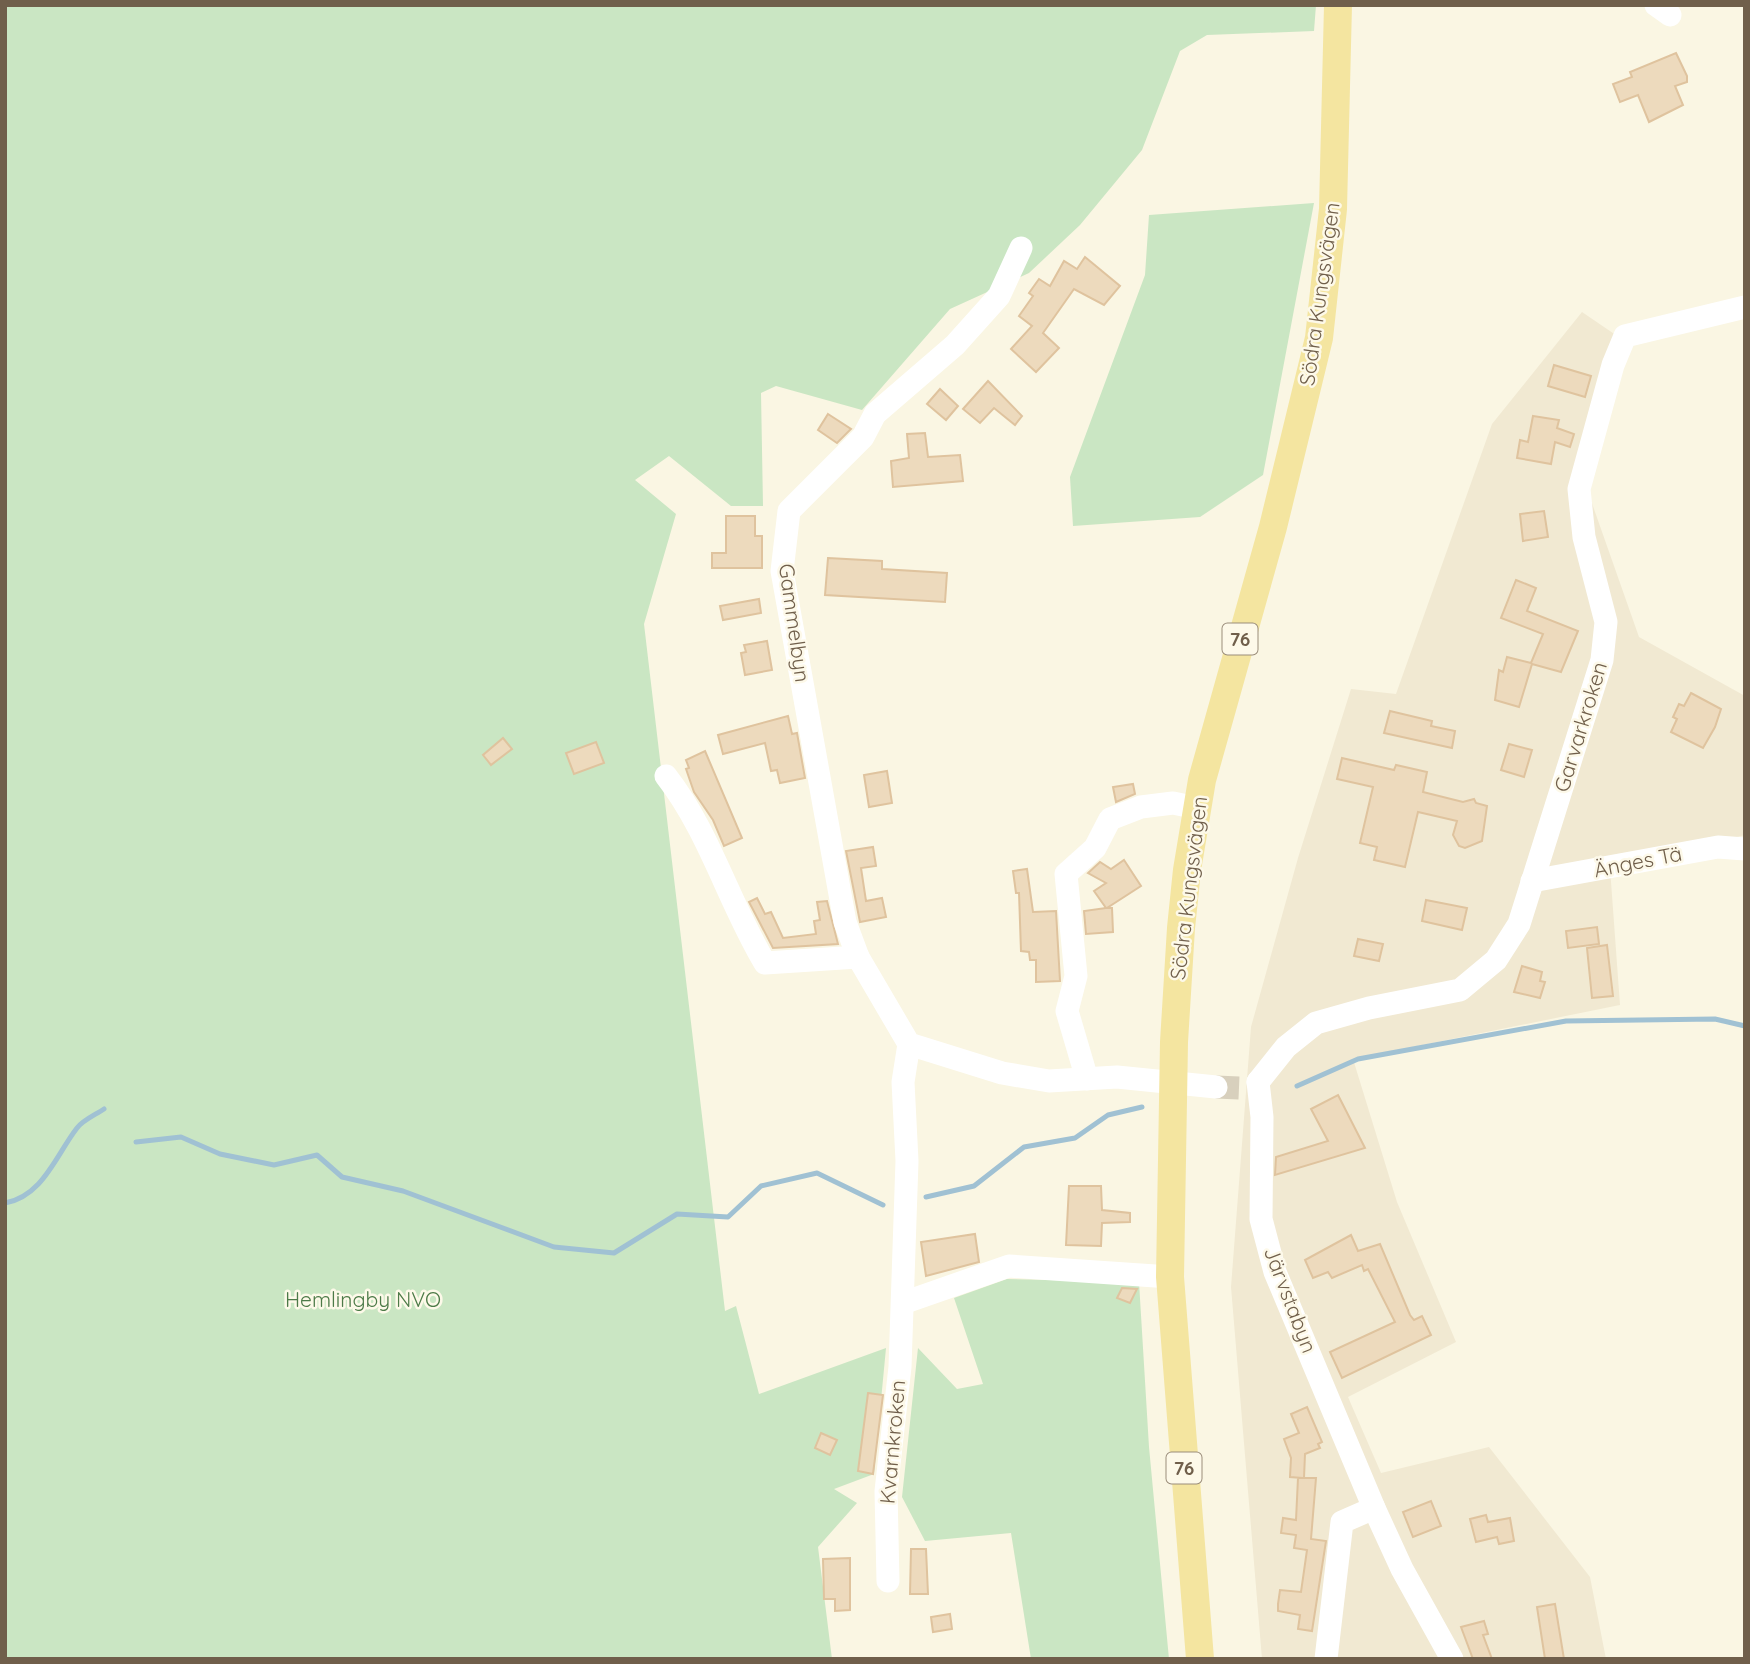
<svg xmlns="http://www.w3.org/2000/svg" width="1750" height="1664" font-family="Quicksand,sans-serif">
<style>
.residential{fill:#f1e9d2}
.green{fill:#cae6c3}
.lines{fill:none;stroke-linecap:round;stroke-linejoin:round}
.stream{stroke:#a0c1d3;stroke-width:5}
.building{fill:#eddabd;stroke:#dfc39e;stroke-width:2}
.minor-tunnel{stroke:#d8d0bd;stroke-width:23;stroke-dasharray:23 11;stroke-linecap:butt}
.minor{stroke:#fff;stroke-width:23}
.major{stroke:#f4e5a0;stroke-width:28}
.labels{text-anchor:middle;stroke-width:5;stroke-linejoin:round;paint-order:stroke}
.shield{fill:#fdf9e9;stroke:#9a8d7a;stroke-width:2}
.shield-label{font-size:19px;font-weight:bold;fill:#705f4b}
.street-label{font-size:21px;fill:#705f4b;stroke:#fdf9e9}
.park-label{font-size:21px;fill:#4c7a47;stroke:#fdf9e9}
</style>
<rect width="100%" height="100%" fill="#faf6e3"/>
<path class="residential" d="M1582,312L1629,344L1588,492L1639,637L1745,696V835L1610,868L1620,1005L1353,1059L1397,1202L1456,1342L1348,1397L1381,1473L1489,1447L1590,1577L1606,1659H1262L1231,1287L1251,1027L1298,858L1351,689L1396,694L1492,424Z"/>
<g class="green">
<path d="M5,5H1316L1314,31L1207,35L1180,51L1142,150L1080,225L1029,273L950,309L862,410L776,386L761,393L763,506H731L669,456L635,480L676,514L644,624L725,1311L736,1306L759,1394L886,1348L874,1474L834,1489L857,1503L818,1547L832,1659H5Z"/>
<path d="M1314,203L1263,475L1200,517L1073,526L1070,477L1145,275L1149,215Z"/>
<path d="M1007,1279L1139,1282L1149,1447L1169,1659H1031L1011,1533L925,1541L902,1497L918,1348L957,1389L983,1384L954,1298Z"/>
</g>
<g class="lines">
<g class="stream">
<path d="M1297,1086L1358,1059L1566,1021L1715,1019L1745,1026"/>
<path d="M136,1142L181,1137L220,1154L274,1165L317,1155L342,1177L403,1191L554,1247L614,1253L677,1214L728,1217L761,1186L817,1173L883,1205"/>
<path d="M926,1197L974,1186L1024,1147L1075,1138L1108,1115L1142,1107"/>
<path d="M5,1203C43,1196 56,1155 77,1128C83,1120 95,1115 104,1109"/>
</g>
</g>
<g class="building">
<path d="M1676,53L1687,76V82L1675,86L1683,105L1649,122L1638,95L1620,102L1613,84L1632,77L1630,72Z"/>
<path d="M1085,257L1120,286L1104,305L1074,289L1043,333L1059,348L1036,372L1011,349L1032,326L1019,316L1033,296L1029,293L1039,279L1050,286L1064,261L1077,269Z"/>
<path d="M1554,365L1591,376L1585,397L1548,386Z"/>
<path d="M988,381L1022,416L1015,425L994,408L980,423L963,409Z"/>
<path d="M940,389L958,406L946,420L927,404Z"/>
<path d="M828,414L851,429L837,443L818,430Z"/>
<path d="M1533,416L1559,420L1557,428L1574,434L1570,447L1555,442L1551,464L1517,458L1520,440L1528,442Z"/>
<path d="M925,433L928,457L960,455L963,481L893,487L891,461L909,458L907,434Z"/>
<path d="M1544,511L1548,537L1523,541L1520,514Z"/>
<path d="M726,516H755V536H762V568H712V553H726Z"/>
<path d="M828,558L882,561V569L947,573L945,602L825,595Z"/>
<path d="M1516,580L1536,588L1527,611L1578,631L1561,672L1532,664L1519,707L1495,700L1499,670L1503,672L1507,657L1531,663L1543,634L1501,618Z"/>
<path d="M759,599L761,613L723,620L720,606Z"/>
<path d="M767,641L772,670L745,675L741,653L746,652L744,645Z"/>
<path d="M1691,693L1721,709L1715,727L1703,748L1671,732L1677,719L1673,717L1679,704L1684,706Z"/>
<path d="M1390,711L1432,721L1431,726L1455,731L1452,748L1384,733Z"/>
<path d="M788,716L792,734L797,733L805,778L780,783L777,770L771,771L765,743L723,754L718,735Z"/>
<path d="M503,738L512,749L491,765L483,755Z"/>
<path d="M596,742L604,763L574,774L566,753Z"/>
<path d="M1509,744L1532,750L1524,777L1501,770Z"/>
<path d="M705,751L742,838L724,846L713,820L694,792L686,769L689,768L686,760Z"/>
<path d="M1342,758L1394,770L1396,765L1427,772L1423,792L1463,802L1474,799L1476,803L1487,806L1482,841L1465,848L1459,846L1453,835L1457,821L1418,812L1405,867L1374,860L1377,847L1360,843L1373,787L1337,779Z"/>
<path d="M887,771L892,803L869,807L864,775Z"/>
<path d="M1133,784L1135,794L1116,802L1113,787Z"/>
<path d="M873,847L876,866L861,868L866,901L882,898L886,917L860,922L846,851Z"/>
<path d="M1124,860L1141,886L1107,908H1112L1113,932L1086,934L1084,911L1106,908L1094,891L1106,883L1088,873L1100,862L1111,869Z"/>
<path d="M1027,869L1033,912L1056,911L1060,981L1036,982V960H1030L1029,952L1021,951L1019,893H1016L1013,871Z"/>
<path d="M757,898L765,914L771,912L783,938L816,934L814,921L820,920L817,902L827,901L838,944L773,948L749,902Z"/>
<path d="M1426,900L1467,908L1462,930L1422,921Z"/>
<path d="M1597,927L1599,944L1568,948L1566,931Z"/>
<path d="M1358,939L1383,944L1379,961L1354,956Z"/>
<path d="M1607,945L1613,996L1592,998L1587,948Z"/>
<path d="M1522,966L1542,972L1540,981L1545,982L1540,998L1514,992Z"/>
<path d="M1338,1095L1365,1148L1275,1175L1276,1157L1328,1141L1311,1109Z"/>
<path d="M1069,1186H1101L1102,1210L1130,1213V1222L1102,1223L1101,1246L1066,1245Z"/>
<path d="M975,1234L979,1262L926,1276L921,1242Z"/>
<path d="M1351,1235L1358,1251L1380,1244L1410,1315L1414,1320L1422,1316L1431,1335L1342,1378L1330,1352L1395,1322L1368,1269L1364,1271L1362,1265L1332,1278L1328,1272L1313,1278L1305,1260Z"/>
<path d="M1122,1288L1137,1289L1130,1303L1117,1298Z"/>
<path d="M868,1393L883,1395L873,1474L858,1471Z"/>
<path d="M1307,1407L1322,1442L1318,1444L1320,1448L1305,1454L1304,1478H1316L1311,1539L1326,1541L1312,1631L1298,1629L1300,1615L1278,1611V1604L1280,1590L1301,1592L1307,1550L1294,1548L1296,1535L1281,1533L1283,1518L1296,1520L1298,1478H1303L1290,1477L1291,1458L1284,1439L1299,1433L1291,1414Z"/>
<path d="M821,1433L837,1440L830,1455L815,1448Z"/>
<path d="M1431,1501L1441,1526L1413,1537L1403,1512Z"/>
<path d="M1486,1515L1488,1522L1510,1518L1514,1541L1499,1544L1497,1537L1476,1542L1470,1519Z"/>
<path d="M911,1549H926L928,1594H910Z"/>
<path d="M850,1558V1610L835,1611V1599H824L823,1559Z"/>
<path d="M1555,1604L1564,1659H1545L1537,1607Z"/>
<path d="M950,1614L952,1629L933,1632L931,1617Z"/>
<path d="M1484,1621L1488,1634L1483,1635L1492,1659H1473L1461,1627Z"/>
</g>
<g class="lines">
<path class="minor-tunnel" d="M1216,1087L1240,1088"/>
<g class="minor">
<path d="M1656,5L1670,15"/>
<path d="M1021,248L999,296L955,345L875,414L863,437L789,511L782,571L845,922L858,957L909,1044L1002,1073L1049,1081L1117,1077L1216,1087"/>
<path d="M666,776C709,831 729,903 765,963L858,957"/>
<path d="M1532,881L1718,847L1745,849"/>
<path d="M1087,1079L1067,1011L1076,976L1066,874L1095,848L1110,819L1141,807L1173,803L1197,808"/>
<path d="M1258,1082L1286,1047L1316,1023L1369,1008L1460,990L1496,960L1519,924L1602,660L1606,622L1584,537L1579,489L1613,365L1625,336L1745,307"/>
<path d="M1258,1082L1262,1117L1261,1219L1275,1272L1374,1508L1402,1569L1452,1659"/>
<path d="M903,1303L1009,1266L1170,1277"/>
<path d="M888,1581L886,1491L900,1367L907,1161L903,1082L909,1044"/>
<path d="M1326,1659L1342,1522L1374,1508"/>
</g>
<path class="major" d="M1200,1659L1170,1277L1174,1042L1181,928L1187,870L1202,780L1273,527L1319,338L1333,209L1338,5"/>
</g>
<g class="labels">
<g class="shield">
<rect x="1222.5" y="623.5" width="35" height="31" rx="5"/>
<rect x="1166.5" y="1452.5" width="35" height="31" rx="5"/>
</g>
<g class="shield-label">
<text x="1240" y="646">76</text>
<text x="1184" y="1475">76</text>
</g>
<g class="street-label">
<text transform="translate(1320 294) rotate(-82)" y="7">Södra Kungsvägen</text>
<text transform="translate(794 623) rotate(82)" y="7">Gammelbyn</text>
<text transform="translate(1581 727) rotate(-73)" y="7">Garvarkroken</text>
<text transform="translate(1638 862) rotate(-11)" y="7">Änges Tä</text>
<text transform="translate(1189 888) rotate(-83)" y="7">Södra Kungsvägen</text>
<text transform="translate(1290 1300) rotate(69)" y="7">Järvstabyn</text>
<text transform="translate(893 1442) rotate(-85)" y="7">Kvarnkroken</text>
</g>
<g class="park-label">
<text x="363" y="1307">Hemlingby NVO</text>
</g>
</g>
<rect width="1750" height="1664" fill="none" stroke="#705f4b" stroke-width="14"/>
</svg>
